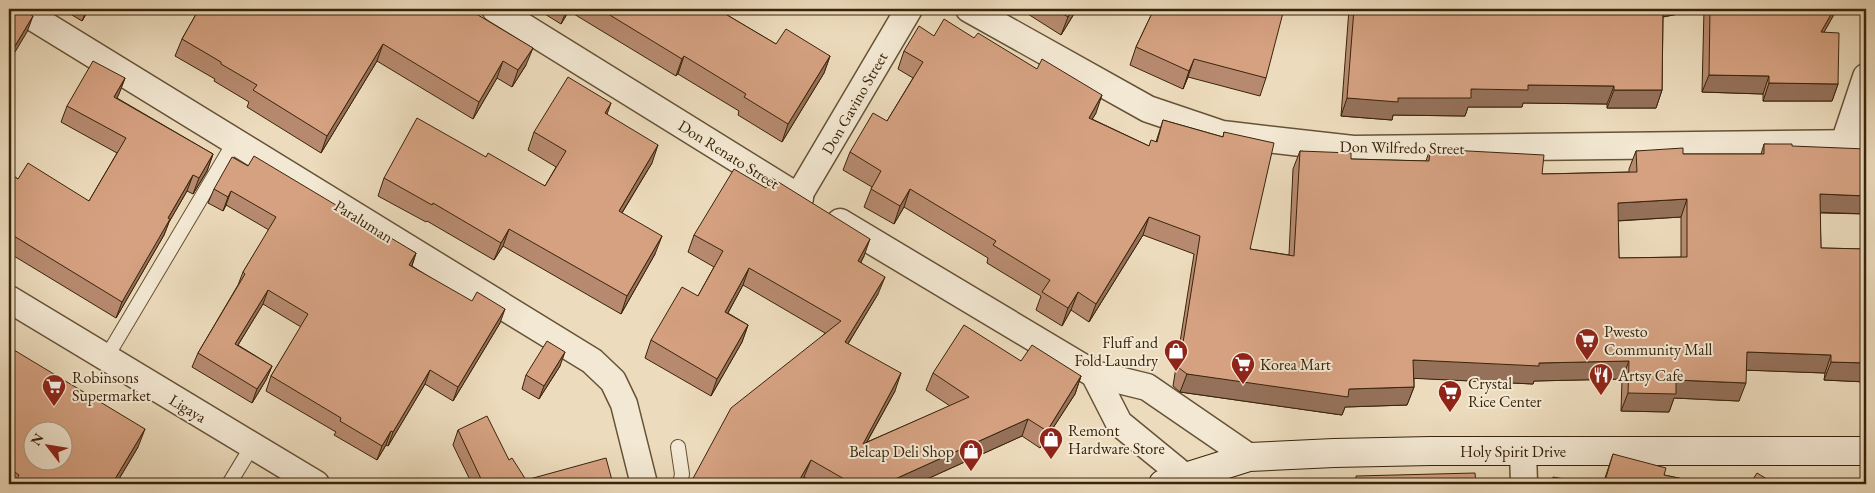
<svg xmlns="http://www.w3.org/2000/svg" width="1875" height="493" font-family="'EB Garamond',serif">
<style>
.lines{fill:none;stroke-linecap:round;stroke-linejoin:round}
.service-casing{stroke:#665236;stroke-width:16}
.minor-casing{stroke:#665236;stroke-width:29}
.secondary-casing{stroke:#39240a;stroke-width:30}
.service{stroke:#f3e8d3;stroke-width:14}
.minor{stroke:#f3e8d3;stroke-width:26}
.secondary{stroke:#f3e8d3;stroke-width:28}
.wall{fill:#b78a6f;stroke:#39240a;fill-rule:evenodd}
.shaded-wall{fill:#95715a;stroke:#39240a}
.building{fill:#d5a181;stroke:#39240a;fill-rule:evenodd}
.labels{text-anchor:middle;stroke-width:4;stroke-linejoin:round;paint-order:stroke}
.street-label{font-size:16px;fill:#39240a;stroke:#f3e8d3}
.poi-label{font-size:16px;fill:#39240a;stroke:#f3e8d3;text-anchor:start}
</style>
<rect width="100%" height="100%" fill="#ecdbbc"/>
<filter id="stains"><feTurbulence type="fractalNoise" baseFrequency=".004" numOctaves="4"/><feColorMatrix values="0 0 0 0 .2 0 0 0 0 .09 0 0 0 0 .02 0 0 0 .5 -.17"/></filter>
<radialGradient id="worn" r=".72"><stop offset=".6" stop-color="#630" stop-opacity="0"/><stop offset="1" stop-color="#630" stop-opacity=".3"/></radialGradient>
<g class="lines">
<g class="service-casing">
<g id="service">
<path d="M106,358L235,141"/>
<path d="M678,447L682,474L680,484"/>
<path d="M229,484L252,446"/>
</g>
</g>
<g class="minor-casing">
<g id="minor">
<path d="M19,9L592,361L613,381L624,404L644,484"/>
<path d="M495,9L800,198"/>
<path d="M969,9L1148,109L1222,134L1353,149L1866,143"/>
<path d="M1844,143L1866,77"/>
<path d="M798,197L909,9"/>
<path d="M840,222L1094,374L1147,387L1249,457"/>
<path d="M9,299L316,484"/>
<path d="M1094,374L1119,423L1185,477"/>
<path d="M1523,451L1524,484"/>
</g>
</g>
<g class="secondary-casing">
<path id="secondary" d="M1163,484L1249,457L1334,453L1431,451H1866"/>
</g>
<use href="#service" class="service"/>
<use href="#minor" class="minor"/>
<use href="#secondary" class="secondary"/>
</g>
<g class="wall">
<path d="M62,9H89L82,21Z"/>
<path d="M199,9L526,65L512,87L497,78L473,119L377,61L321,153L247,107L249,102L214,81L215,79L175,56L182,39Z"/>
<path d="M541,9H717L776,44L830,56L824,73L782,142L738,115L739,111L678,74L676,76L569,11L561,24L540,11Z"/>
<path d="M1020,9H1077L1061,35Z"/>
<path d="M1154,9L1266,78L1260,96L1188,77L1183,89L1130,65L1136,47Z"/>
<path d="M1349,9H1837L1824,32L1838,84L1832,101H1763V94L1702,92L1704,9L1663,17L1662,90L1656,108H1607V104L1523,103L1522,107H1468L1465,116L1393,115L1392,120L1341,116Z"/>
<path d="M934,36L1096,113L1092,119L1149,146L1156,142L1163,120L1223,137L1224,132L1250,249L1289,255L1293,169L1300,151L1351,159L1426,161L1430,149L1542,174L1629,172V169L1636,151L1683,154H1761L1764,144L1792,146L1866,214L1820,213L1821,248L1866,249V382L1824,380L1825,373L1746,370L1739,401L1674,398L1669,412L1621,411L1622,379L1534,381L1533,384L1414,378V387L1407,405L1345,407L1342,415L1180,392L1173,386L1194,254L1143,235L1089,322L1071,310L1062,326L1036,310L1041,296L987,263L988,258L904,207L894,224L864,207L872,187L843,170L850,152L887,121L913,78L898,69L904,51ZM1681,217V257L1619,258L1618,221Z"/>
<path d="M125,78L117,98L213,154L207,171L193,194L187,191L169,222L164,235L116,318L9,253V173L18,179L89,201L117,153L61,122L67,106Z"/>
<path d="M607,114L652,163L622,213L655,254L621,314L503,246L494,260L427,221L426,222L378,196L384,178L486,157L545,186L556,167L528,150L534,132Z"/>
<path d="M248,166L416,253L412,266L500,323L453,401L425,384L388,446L386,445L377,460L334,435L336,432L266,391L271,376L301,327L263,304L238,345L272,366L266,380L252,403L192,367L198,353L238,285L243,272L269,230L226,205L223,211L208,203L214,189Z"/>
<path d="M694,235L864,256L861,262L878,294L848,344L895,391L867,442L950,406L926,390L933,373L1021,361L1081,376L1075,394L1040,448L1022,436L916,484H816L804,477L801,484H690L825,333L743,285L728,313L748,325L742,342L711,396L645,358L651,340L698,296L714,267L688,252Z"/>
<path d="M9,347L138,447L116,484H9Z"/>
<path d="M560,366L539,399L522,389L526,375Z"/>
<path d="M458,430L509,460L526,480L472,484L453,445Z"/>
<path d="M1613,454L1664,475L1707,484H1603Z"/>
</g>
<g class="shaded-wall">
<path d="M87,9H89L82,21Z"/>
<path d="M567,9H570L561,24Z"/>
<path d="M1073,9H1077L1061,35L1068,17Z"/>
<path d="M1660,9H1704L1657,18Z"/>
<path d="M1834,9H1837L1814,50L1821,32Z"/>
<path d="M33,16L27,32L9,62V56Z"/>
<path d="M383,44L377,61L321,153L327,136Z"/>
<path d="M533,48L526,65L512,87L518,70Z"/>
<path d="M684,56L678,74L676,76L682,59Z"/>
<path d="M830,56L824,73L782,142L788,124Z"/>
<path d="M1194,59L1188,77L1183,89L1189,71Z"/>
<path d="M503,61L497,78L473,119L479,102Z"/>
<path d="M1709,75L1769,76L1763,94L1702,92Z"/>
<path d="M125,78L119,94L109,113L114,97Z"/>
<path d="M1769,83L1838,84L1832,101H1763Z"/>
<path d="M1528,85L1614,86L1607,104L1523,103L1522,107H1468L1465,116L1393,115L1392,120L1341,116L1347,98H1398L1471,89Z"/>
<path d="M1614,90H1662L1656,108H1607Z"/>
<path d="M1102,95L1096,113L1082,136L1089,118Z"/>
<path d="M611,103L605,120V113Z"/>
<path d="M658,145L652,163L612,229L619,211Z"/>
<path d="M213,154L207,171L193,194L199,178Z"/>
<path d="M193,175L187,191L169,222L164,235L116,318L122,302L168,218Z"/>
<path d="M910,189L904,207L894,224L900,206Z"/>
<path d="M231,191L226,205L223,211L228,197Z"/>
<path d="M1820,194L1866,196V214L1813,212Z"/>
<path d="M1687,199L1681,217L1612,221L1618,203Z"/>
<path d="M1149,217L1143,235L1089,322L1096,304Z"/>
<path d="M509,229L503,246L494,260L501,243Z"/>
<path d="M662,236L655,254L621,314L627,296Z"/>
<path d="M870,239L864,256L852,278L858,261Z"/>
<path d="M416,253L411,268L409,265Z"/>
<path d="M749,268L743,285L719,329L725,312Z"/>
<path d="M885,277L878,294L838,360L845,342Z"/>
<path d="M268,290L263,304L230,358L235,344Z"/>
<path d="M1078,292L1071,310L1062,326L1068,308Z"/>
<path d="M505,309L500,323L453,401L458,387Z"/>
<path d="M748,325L742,342L711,396L717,379Z"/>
<path d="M565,352L560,366L539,399L544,386Z"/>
<path d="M1747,352L1831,355L1825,373L1741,370Z"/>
<path d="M1413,360L1539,363L1629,361L1622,379L1534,381L1533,384L1407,378Z"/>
<path d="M1831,362L1866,363V382L1824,380Z"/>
<path d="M272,366L266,380L252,403L257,389Z"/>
<path d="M430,370L425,384L388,446L393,432Z"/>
<path d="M901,373L895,391L856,461L863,444Z"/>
<path d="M1187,374L1349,389L1414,387L1407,405L1345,407L1342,415L1180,392Z"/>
<path d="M1081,376L1075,394L1040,448L1047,431Z"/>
<path d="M1676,380L1746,383L1739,401L1674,398L1669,412L1621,411L1628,393Z"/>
<path d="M1028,419L1022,436L916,484H884Z"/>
<path d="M145,429L138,447L116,484H112Z"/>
<path d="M391,431L386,445L377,460L382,446Z"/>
<path d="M811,460L804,477L801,484H797Z"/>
</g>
<g class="building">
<path d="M9,9H21L33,16L9,56Z"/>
<path d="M199,9H468L533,48L518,70L503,61L479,102L383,44L327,136L253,90L257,85L221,64V62L182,39Z"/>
<path d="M600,9H717L776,44L786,29L830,56L788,124L744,97L746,94L684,56L682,59Z"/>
<path d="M1055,9H1073L1068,17Z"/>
<path d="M1154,9H1284L1266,78L1194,59L1189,71L1136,47Z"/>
<path d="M1354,9H1663L1662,90H1614V86L1528,85V90L1471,89V98H1398V102L1347,98Z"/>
<path d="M1710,9H1834L1821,32L1839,33L1838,84L1769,83V76L1709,75Z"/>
<path d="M944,19L974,38L978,33L1037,69L1042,59L1102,95L1089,118L1149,146L1151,140L1157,142L1163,120L1223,137L1224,132L1274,143L1250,249L1294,256L1300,151L1351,153V159L1429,161L1430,149L1544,155L1542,174L1637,172L1636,151L1683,148V154H1764V144H1792V146L1866,149V196L1820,194L1821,248L1866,249V363L1831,362V355L1747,352L1746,383L1676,380V394L1628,393L1629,361L1539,363V366L1413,360L1414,387L1349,389L1348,397L1187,374L1179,368L1200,236L1149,217L1096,304L1078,292L1068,308L1042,292L1050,280L993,245L996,241L910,189L900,206L871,189L881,171L850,152L873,113L887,121L923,62L904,51L919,26L934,36ZM1687,199V257L1619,258L1618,203Z"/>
<path d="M93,61L125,78L114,97L213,154L199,178L193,175L168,218L170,219L122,302L9,233V173L18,179L28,163L89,201L126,138L67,106Z"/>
<path d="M568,77L611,103L605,113L658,145L619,211L662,236L627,296L509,229L501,243L433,203L432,205L384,178L417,118L486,157L488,153L545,186L566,151L534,132Z"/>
<path d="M254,156L416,253L409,265L472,301L477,292L505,309L458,387L430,370L393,432L391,431L382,446L340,421L341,418L271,376L308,314L268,290L235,344L272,366L257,389L198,353L245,274L243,272L276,217L231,191L228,197L214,189L232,157L248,166Z"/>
<path d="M734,169L766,188L772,178L870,239L858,261L885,277L845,342L901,373L863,444L969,397L933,373L964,325L1021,361L1032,345L1081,376L1047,431L1028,419L884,484H853L811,460L797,484H690L731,408L841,321L749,268L725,312L748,325L717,379L651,340L682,287L698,296L723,251L694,235Z"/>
<path d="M547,341L565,352L544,386L526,375Z"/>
<path d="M9,347L145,429L112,484H14L19,475L9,468ZM32,430H62V460H32Z"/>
<path d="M487,416L509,460L512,458L526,480L606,458L613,484H471L482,481L458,430Z"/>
<path d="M1613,454L1666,468L1664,475L1707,484H1604Z"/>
<path d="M1475,473L1476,484H1324L1356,482V476Z"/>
<path d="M1757,473L1775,484H1750Z"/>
<path d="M1553,477L1593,484H1551Z"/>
<path d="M1275,481V484H1262Z"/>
<rect x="1829" y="482" width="37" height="2"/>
</g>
<defs>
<g id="supermarket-pin" transform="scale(1.25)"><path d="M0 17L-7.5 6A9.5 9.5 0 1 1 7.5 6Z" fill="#8f2418" stroke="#f3e8d3"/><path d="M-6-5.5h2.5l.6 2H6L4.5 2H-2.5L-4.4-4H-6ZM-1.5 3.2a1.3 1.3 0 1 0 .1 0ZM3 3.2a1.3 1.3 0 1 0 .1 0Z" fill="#fff"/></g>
<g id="shop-pin" transform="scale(1.25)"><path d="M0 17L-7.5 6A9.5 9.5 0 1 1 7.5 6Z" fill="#8f2418" stroke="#f3e8d3"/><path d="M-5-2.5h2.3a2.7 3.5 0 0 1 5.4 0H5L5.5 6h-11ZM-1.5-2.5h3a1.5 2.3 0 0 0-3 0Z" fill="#fff"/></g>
<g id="restaurant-pin" transform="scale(1.25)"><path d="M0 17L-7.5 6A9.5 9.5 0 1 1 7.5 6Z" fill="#8f2418" stroke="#f3e8d3"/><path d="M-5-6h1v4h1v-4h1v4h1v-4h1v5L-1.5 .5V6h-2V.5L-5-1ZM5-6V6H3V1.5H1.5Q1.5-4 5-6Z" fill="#fff"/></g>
</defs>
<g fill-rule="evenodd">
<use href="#supermarket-pin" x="1587" y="340"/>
<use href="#shop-pin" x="1176" y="351"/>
<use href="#supermarket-pin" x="1243" y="364"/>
<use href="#restaurant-pin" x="1601" y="375"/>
<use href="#supermarket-pin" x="54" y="386"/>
<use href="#supermarket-pin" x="1450" y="392"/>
<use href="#shop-pin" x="1051" y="439"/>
<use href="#shop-pin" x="971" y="451"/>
</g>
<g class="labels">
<g class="street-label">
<text transform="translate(854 103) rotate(-60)" y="6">Don Gavino Street</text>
<text transform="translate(1402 147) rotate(1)" y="6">Don Wilfredo Street</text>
<text transform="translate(729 154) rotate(32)" y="6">Don Renato Street</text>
<text transform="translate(364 221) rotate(32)" y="6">Paraluman</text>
<text transform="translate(188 408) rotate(31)" y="6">Ligaya</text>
<text x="1513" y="457">Holy Spirit Drive</text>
</g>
<g class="poi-label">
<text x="1604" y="337">Pwesto<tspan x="1604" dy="18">Community Mall</tspan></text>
<text x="1158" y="348" text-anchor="end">Fluff and<tspan x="1158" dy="18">Fold Laundry</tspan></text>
<text x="1260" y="370">Korea Mart</text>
<text x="1618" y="381">Artsy Cafe</text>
<text x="72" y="383">Robinsons<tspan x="72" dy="18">Supermarket</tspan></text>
<text x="1468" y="389">Crystal<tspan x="1468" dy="18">Rice Center</tspan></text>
<text x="1068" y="436">Remont<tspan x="1068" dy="18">Hardware Store</tspan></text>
<text x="954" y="457" text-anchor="end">Belcap Deli Shop</text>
</g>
</g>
<rect width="1875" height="493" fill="none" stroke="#ecdbbc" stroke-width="30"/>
<rect x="10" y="10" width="1855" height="473" fill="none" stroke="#39240a" stroke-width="2.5"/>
<rect x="15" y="15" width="1845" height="463" fill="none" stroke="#39240a"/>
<g transform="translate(48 446) rotate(301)"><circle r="24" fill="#f3e8d3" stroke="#a99a83"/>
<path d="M0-4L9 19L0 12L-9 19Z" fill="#8f2418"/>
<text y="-8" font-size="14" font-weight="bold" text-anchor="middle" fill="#39240a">N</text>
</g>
<rect width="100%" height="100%" filter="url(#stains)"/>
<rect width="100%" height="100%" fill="url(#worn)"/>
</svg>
